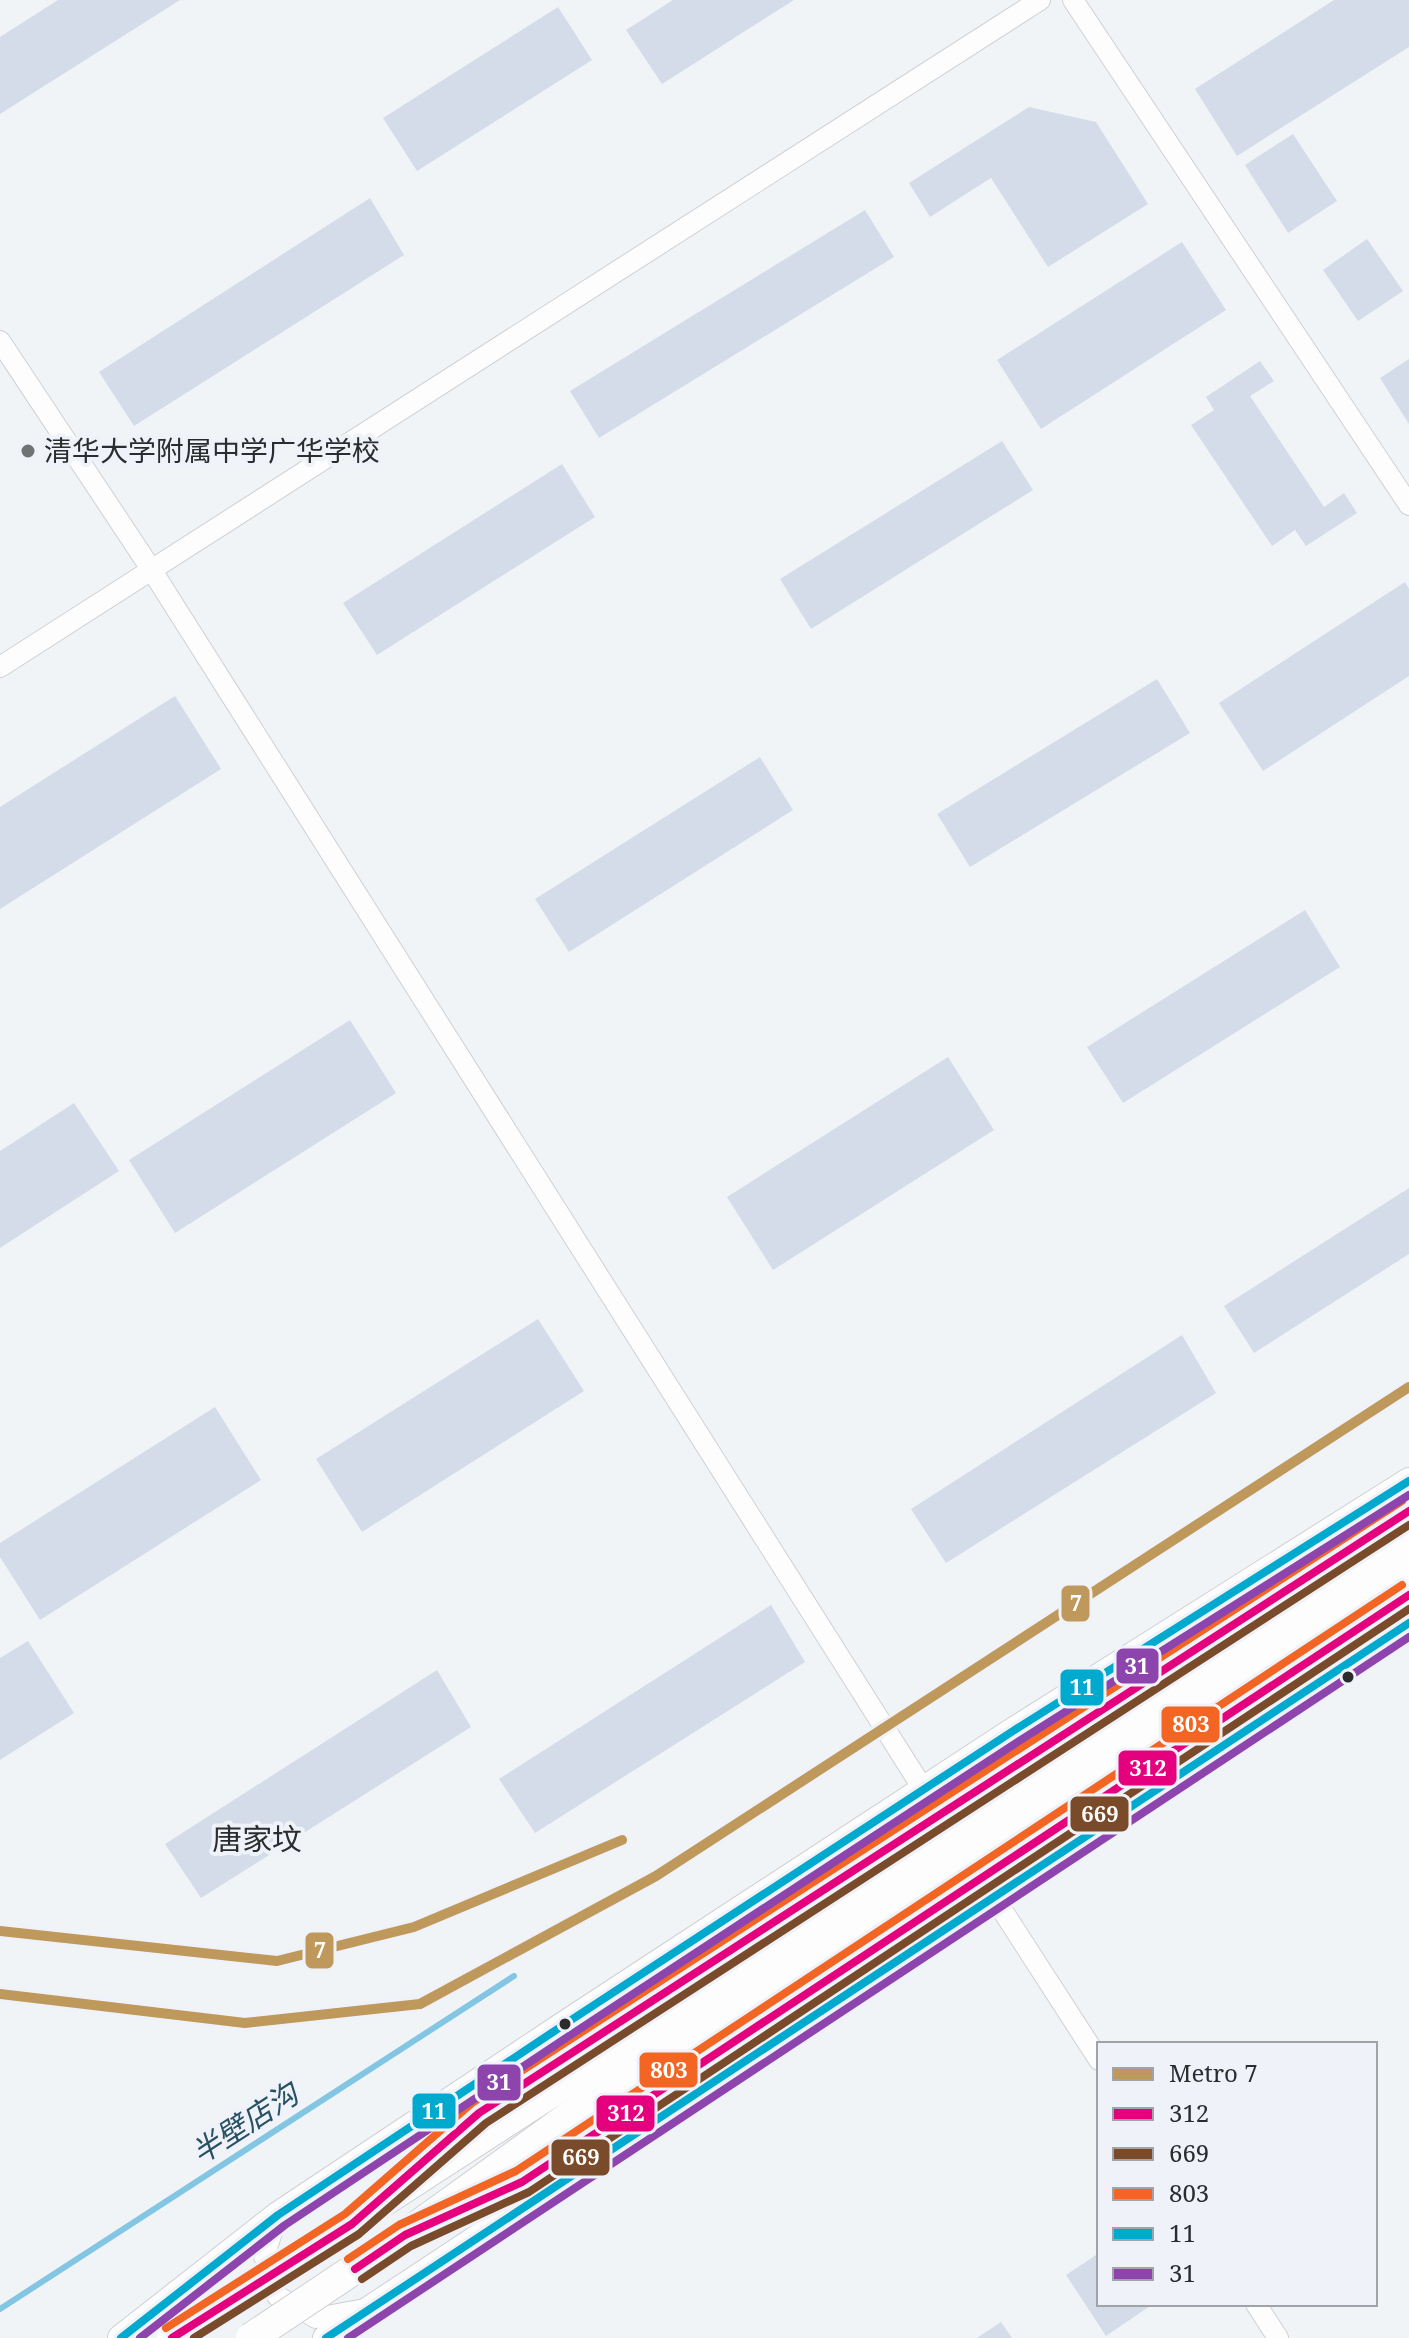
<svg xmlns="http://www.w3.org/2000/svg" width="1409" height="2338" font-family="'Noto Serif','Noto Sans SC',serif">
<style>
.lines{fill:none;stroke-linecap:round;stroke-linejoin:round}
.stream{stroke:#82c6e3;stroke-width:6}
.building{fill:#d3dce8}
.minor-casing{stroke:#ced0d3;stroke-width:22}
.major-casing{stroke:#ced0d3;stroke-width:28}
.minor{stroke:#fdfdfe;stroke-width:20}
.major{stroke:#fdfdfe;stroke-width:26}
.highway-bridge-casing{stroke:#ced0d3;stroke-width:32;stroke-linecap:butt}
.highway-bridge{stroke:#fdfdfe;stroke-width:30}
.bus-1-casing{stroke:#eff3f9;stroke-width:14}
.bus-2-casing{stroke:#eff3f9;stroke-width:14}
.bus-3-casing{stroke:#eff3f9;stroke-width:14}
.bus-4-casing{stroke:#eff3f9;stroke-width:14}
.bus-5-casing{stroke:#eff3f9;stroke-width:14}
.bus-1{stroke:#e5007d;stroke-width:8}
.bus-2{stroke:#7a4b2a;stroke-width:8}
.bus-3{stroke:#f26522;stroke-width:8}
.bus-4{stroke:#00a9ce;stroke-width:8}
.bus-5{stroke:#8e44ad;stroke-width:8}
.metro-1-casing{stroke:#eff3f9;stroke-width:16}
.metro-1{stroke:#bf985b;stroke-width:10}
.poi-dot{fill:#707274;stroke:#eff3f9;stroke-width:3}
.bus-dot{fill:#2a2c2e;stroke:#eff3f9;stroke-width:3}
.labels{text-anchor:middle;stroke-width:8;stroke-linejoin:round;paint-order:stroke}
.poi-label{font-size:28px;fill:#2a2c2e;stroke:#eff3f9;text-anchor:start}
.neighbourhood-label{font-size:30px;fill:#2a2c2e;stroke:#eff3f9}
.water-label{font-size:30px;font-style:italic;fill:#285163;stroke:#eff3f9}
.line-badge{stroke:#eff3f9;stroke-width:3}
.badge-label{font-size:22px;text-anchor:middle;font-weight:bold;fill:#fff}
</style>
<rect width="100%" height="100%" fill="#f1f4f7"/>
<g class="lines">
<path class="stream" d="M0,2309L514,1976"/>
</g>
<g class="building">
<path d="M58,0H180L0,114V37Z"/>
<path d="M673,0H794L662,84L626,30Z"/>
<path d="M1334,0H1409V47L1237,156L1195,89Z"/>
<path d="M558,7L592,60L417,171L383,118Z"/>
<path d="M1029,107L1096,122L1148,204L1048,267L991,178L930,217L909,183Z"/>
<path d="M1293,134L1337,201L1288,233L1245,165Z"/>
<path d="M370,198L404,255L134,426L99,372Z"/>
<path d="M865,210L894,257L599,438L570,391Z"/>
<path d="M1367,239L1403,291L1358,321L1323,270Z"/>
<path d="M1182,242L1226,310L1041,429L997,360Z"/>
<path d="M1409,359V424L1380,378Z"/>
<path d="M1260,361L1274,381L1250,396L1324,507L1344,493L1357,513L1306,546L1295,530L1272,546L1191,425L1214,410L1206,397Z"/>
<path d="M1002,441L1033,490L811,629L780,579Z"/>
<path d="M562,464L595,517L377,655L343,603Z"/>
<path d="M1405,582L1409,589V676L1263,771L1219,703Z"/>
<path d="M1157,679L1190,733L970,867L937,814Z"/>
<path d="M175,696L221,769L0,909V807Z"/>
<path d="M760,757L793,810L569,952L535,899Z"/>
<path d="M1305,910L1340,967L1123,1103L1087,1047Z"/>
<path d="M350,1020L396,1093L175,1233L129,1160Z"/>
<path d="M948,1057L994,1130L773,1270L727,1197Z"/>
<path d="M74,1103L119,1171L0,1248V1151Z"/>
<path d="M1409,1188V1254L1254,1353L1224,1306Z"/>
<path d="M538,1319L584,1391L362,1532L316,1459Z"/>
<path d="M1182,1335L1216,1393L946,1563L911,1509Z"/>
<path d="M215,1407L261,1480L40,1620L0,1557V1543Z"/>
<path d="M771,1605L805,1662L535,1833L499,1779Z"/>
<path d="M28,1641L74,1713L0,1760V1658Z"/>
<path d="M437,1670L471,1727L201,1898L165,1844Z"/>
<path d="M1099,2253V2304H1153L1106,2336L1066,2275Z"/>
<path d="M1001,2322L1012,2338H977Z"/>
</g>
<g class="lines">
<g class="minor-casing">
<g id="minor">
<path d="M1073,0L1409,505"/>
<path d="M0,341L151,569L946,1825"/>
<path d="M0,667L1040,0"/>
<path d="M986,1885L1099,2060"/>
<path d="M278,2215L264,2256L277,2296L316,2318L365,2309"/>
<path d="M1256,2304L1278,2338"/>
</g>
</g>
<g class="major-casing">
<g id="major">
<path d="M121,2338L278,2215L565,2024L1013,1731L1409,1481"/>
<path d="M326,2338L1409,1623"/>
</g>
</g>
<use href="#minor" class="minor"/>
<use href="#major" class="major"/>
<g class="highway-bridge-casing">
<g id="highway-bridge">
<path d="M432,2154L479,2113L1409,1511"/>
<path d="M465,2208L522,2182L1409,1595"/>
<path d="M172,2338L1409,1537"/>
<path d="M251,2338L405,2235L599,2095L1409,1568"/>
</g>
</g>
<use href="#highway-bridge" class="highway-bridge"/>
<g class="bus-1-casing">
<g id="bus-1">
<path d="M355,2269L405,2235L522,2182L1409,1595"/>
<path d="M172,2338L352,2224L479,2113L1409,1511"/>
</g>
</g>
<g class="bus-2-casing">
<g id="bus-2">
<path d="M362,2279L411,2246L529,2192L1409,1609"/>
<path d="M194,2338L359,2234L486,2123L1409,1525"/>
</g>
</g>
<g class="bus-3-casing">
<g id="bus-3">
<path d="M348,2259L399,2225L516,2171L1402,1585"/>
<path d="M166,2328L345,2214L472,2103L1402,1501"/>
</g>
</g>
<g class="bus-4-casing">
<g id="bus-4">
<path d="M121,2338L278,2215L565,2024L1013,1731L1409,1481"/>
<path d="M326,2338L1409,1623"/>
</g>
</g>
<g class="bus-5-casing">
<g id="bus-5">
<path d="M140,2338L285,2225L572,2034L1019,1741L1409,1495"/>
<path d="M348,2338L1409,1637"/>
</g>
</g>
<use href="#bus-1" class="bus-1"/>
<use href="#bus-2" class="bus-2"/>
<use href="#bus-3" class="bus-3"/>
<use href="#bus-4" class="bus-4"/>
<use href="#bus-5" class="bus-5"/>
<g class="metro-1-casing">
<g id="metro-1">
<path d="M0,1931L277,1961L414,1927L622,1840"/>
<path d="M0,1994L245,2023L420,2004L656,1876L1409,1387"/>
</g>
</g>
<use href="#metro-1" class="metro-1"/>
</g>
<circle class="poi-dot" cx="28" cy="451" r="8"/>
<g class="bus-dot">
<circle cx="1348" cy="1677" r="7"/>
<circle cx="565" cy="2024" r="7"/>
</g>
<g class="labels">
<g class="poi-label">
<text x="44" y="461">清华大学附属中学广华学校</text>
</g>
<g class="neighbourhood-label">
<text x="257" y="1850">唐家坟</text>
</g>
<g class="water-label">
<text transform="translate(245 2124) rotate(-33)" y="10">半壁店沟</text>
</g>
</g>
<g class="line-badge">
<rect x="1060" y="1584" width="31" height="39" rx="8" fill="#bf985b"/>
<rect x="1115" y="1647" width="45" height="38" rx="8" fill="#8e44ad"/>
<rect x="1059" y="1668" width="46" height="39" rx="8" fill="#00a9ce"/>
<rect x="1160" y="1705" width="61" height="39" rx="8" fill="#f26522"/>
<rect x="1117" y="1749" width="61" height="38" rx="8" fill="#e5007d"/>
<rect x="1069" y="1795" width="61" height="38" rx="8" fill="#7a4b2a"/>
<rect x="304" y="1931" width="31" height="39" rx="8" fill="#bf985b"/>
<rect x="638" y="2051" width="61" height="38" rx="8" fill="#f26522"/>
<rect x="476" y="2063" width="46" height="39" rx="8" fill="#8e44ad"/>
<rect x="411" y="2092" width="46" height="38" rx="8" fill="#00a9ce"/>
<rect x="595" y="2094" width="61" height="39" rx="8" fill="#e5007d"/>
<rect x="550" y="2138" width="61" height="39" rx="8" fill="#7a4b2a"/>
</g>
<g class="badge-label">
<text x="1076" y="1611">7</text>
<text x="1137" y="1674">31</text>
<text x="1082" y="1695">11</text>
<text x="1191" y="1732">803</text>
<text x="1148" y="1776">312</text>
<text x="1100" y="1822">669</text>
<text x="320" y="1958">7</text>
<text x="669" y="2078">803</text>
<text x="499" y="2090">31</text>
<text x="434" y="2119">11</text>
<text x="626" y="2121">312</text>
<text x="581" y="2165">669</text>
</g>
<rect x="1097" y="2042" width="280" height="264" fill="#eff3f9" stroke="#a0a3a8" stroke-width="2"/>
<rect x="1113" y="2068" width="40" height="12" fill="#bf985b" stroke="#a0a3a8" stroke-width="2"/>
<text x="1169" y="2082" font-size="24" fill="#2a2c2e">Metro 7</text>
<rect x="1113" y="2108" width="40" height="12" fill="#e5007d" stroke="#a0a3a8" stroke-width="2"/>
<text x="1169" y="2122" font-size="24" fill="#2a2c2e">312</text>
<rect x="1113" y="2148" width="40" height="12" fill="#7a4b2a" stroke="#a0a3a8" stroke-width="2"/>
<text x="1169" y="2162" font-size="24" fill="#2a2c2e">669</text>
<rect x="1113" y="2188" width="40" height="12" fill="#f26522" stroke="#a0a3a8" stroke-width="2"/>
<text x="1169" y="2202" font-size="24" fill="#2a2c2e">803</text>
<rect x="1113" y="2228" width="40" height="12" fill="#00a9ce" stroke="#a0a3a8" stroke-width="2"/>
<text x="1169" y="2242" font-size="24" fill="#2a2c2e">11</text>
<rect x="1113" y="2268" width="40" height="12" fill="#8e44ad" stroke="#a0a3a8" stroke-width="2"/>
<text x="1169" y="2282" font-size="24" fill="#2a2c2e">31</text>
</svg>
